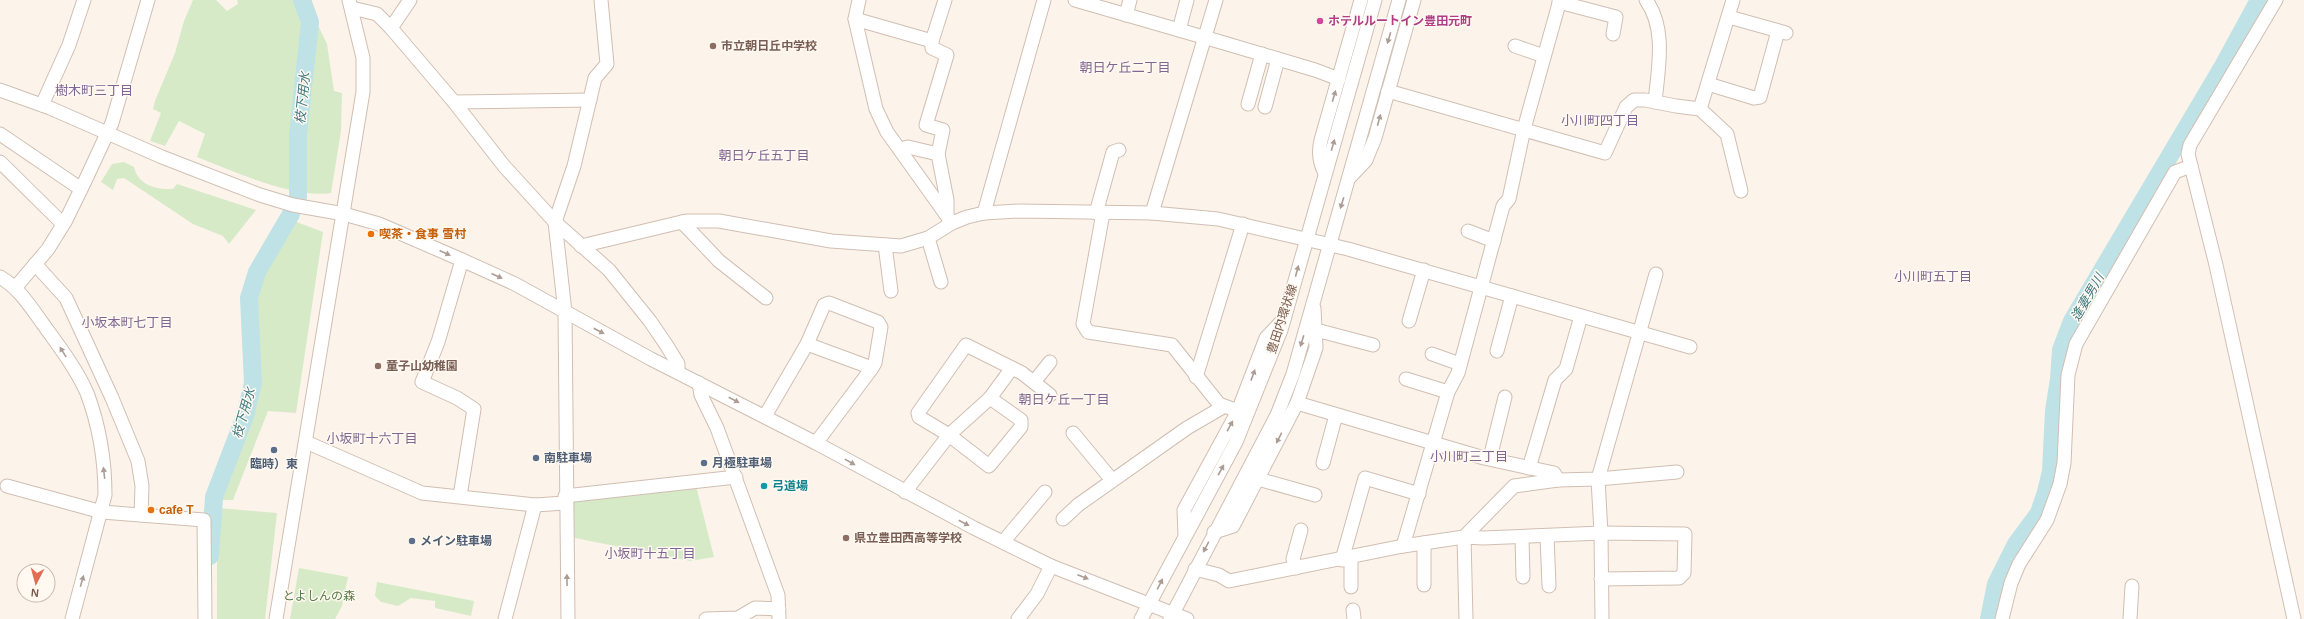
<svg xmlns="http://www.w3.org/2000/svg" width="2304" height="619" font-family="Arial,'Noto Sans JP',sans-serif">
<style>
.green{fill:#d7eac8}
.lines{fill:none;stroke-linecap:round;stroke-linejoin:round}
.river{stroke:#bee2e6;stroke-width:18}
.minor-casing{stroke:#d1beb2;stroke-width:15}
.minor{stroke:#fff;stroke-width:13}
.oneway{fill:#ad9c94}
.hotel-dot{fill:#d1479c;stroke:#fff9f1;stroke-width:1.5}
.education-dot{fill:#8d6e63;stroke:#fff9f1;stroke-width:1.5}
.food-dot{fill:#e8710a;stroke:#fff9f1;stroke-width:1.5}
.service-dot{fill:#5c6f8a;stroke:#fff9f1;stroke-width:1.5}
.culture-dot{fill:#0f9aa8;stroke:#fff9f1;stroke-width:1.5}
.labels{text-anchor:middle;stroke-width:3;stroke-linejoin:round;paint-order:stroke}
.hotel-label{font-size:12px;font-weight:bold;fill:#b23c85;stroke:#fff9f1;text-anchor:start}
.education-label{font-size:12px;font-weight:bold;fill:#785e54;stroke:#fff9f1;text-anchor:start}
.food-label{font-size:12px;font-weight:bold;fill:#c56008;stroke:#fff9f1;text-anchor:start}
.street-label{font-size:12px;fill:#775a4d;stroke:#fff9f1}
.service-label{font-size:12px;font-weight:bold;fill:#4e5e75;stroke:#fff9f1;text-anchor:start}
.culture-label{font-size:12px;font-weight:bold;fill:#0d838f;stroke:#fff9f1;text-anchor:start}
.park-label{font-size:12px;fill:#587c45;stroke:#fff9f1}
.neighbourhood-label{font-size:13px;fill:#816692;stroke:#fff9f1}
.water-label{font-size:13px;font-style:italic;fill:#447b83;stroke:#fff9f1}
</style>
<rect width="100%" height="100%" fill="#fcf4ea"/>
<g class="green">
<path d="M193,0H216L227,11L238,4L237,0H306L327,44L334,91L342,93L341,131L331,193C294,199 233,171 197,157L205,134L179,121L165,146L150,141L161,113L153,109L155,101L175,53L184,21Z"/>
<path d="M124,162L134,167C138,185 156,190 173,189L177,184L256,210L229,244L223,236L193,224L124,178L117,179L113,190L101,182L112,164Z"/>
<path d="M294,221L323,232L296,413L268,411L233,500H221L229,467L250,412L256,385L253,300L270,255Z"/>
<path d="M696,486L714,557L690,561L570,537L568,499Z"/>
<path d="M219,508L277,513L265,619H217V550Z"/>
<path d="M299,568L348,577L342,606L335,619H290Z"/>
<path d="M377,582L474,601L471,616L435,608V601L411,598L398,606L381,602L375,596Z"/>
</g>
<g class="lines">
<g class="river">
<path d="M298,197V135L310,22L302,0"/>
<path d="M210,556L214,497L245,416L253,383L249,298L257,272L291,214"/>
<path d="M1989,619L1996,584L2016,544L2039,513L2046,492L2051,471L2054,411L2059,379L2061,350L2072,321L2223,66L2259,0"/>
</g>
<g class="minor-casing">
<g id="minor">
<path d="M859,0L855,19L876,109L887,132L952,223"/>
<path d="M1075,0L1224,43L1315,70L1339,79"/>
<path d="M1646,0C1667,29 1658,69 1655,102"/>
<path d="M2276,0L2190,145L2188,154L2216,265L2294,619"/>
<path d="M1559,2L1616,17L1613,34"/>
<path d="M352,8L377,14L391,28L454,102L504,166L555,222L609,270L650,321L667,346L678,364V371"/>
<path d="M1126,15L1130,0"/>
<path d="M1729,17L1786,33"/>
<path d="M855,19L932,41V48L947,55L926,125L943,130L938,154L908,147L900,149"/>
<path d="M391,28L410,0"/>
<path d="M1179,30L1187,0"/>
<path d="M932,41L945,0"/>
<path d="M1515,46L1544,56"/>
<path d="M1708,84L1754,98L1760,97L1778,31"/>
<path d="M0,90L50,108L162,157L260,195L293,205L344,214L379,224L462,260L515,284L651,359L816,443L974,528L1051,566L1187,619"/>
<path d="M1388,91L1605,153L1626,107L1634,100H1645L1676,106L1700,109L1733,0"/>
<path d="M454,102L590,100"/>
<path d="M1248,104L1262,54"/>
<path d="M42,105L69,45L84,0"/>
<path d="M1265,107L1278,59"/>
<path d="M1700,109L1727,134L1741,191"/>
<path d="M0,134L81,189"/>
<path d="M938,154L947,200V214"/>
<path d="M0,162L63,224"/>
<path d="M1325,173C1319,162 1318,152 1321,140L1361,0"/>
<path d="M1350,177L1366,160L1375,138L1414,0"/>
<path d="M984,213L1044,0"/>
<path d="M1096,213L1113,152L1119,150"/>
<path d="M1103,213L1083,324L1088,332L1172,345L1219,404L1238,411"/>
<path d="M1152,213L1216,0"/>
<path d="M682,222L719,261L766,298"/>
<path d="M1468,231L1494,241"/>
<path d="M928,238L941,282"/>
<path d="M885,245L891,291"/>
<path d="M581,246L686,221H719L831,241L901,246L928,238L952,223L967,217L984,213L1020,211L1152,213L1218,219L1348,249L1690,347"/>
<path d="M35,264L66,298L112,398L138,461L142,486L141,515"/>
<path d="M0,277C19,288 30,306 43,324C58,345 76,368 87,393C99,425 105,461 105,495L72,619"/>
<path d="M15,288L48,249L66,220L85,181L112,123L148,0"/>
<path d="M1409,321L1424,270"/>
<path d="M1316,330L1373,345"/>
<path d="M807,344L824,305L829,303L878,322L881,327L875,363L872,368L816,443"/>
<path d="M966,345L1012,368L990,398L1021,420V427L989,466L949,435L919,417L918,413Z"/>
<path d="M1497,351L1512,296"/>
<path d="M1432,354L1460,364"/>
<path d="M1012,368L1022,373L1050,395"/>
<path d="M1196,377L1243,224"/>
<path d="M1406,379L1448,392"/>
<path d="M1034,382L1050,362"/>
<path d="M699,383L701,395L717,428L778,595L779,619"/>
<path d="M1297,403L1484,458L1554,473L1558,480"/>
<path d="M765,416L807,344L872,368"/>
<path d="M1073,433L1112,480"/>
<path d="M306,442L422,493L535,505L565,503"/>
<path d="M1490,458L1505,397"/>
<path d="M1323,463L1336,415"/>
<path d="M1529,468L1555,380L1566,369L1581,316"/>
<path d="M1258,479L1315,495"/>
<path d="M7,486L102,512L204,520L205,619"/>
<path d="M905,492L949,435L990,398"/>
<path d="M460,496L474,409L457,398L422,382L438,342L462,260"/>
<path d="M565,496L736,477"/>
<path d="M1063,519L1078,505L1187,428L1223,407"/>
<path d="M1214,532L1233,526L1297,403L1316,348L1314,308"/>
<path d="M1185,535L1184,510L1238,411L1266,338L1284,319"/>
<path d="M1547,536L1549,586"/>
<path d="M1522,537L1523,577"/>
<path d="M1003,542L1045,492"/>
<path d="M1424,543V585"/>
<path d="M1403,546L1448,392L1458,373L1503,206L1509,199L1524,129L1560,0"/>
<path d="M1351,558V587"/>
<path d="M1342,560L1365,478L1419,494"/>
<path d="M1296,568L1293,559L1301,530"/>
<path d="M1195,569L1219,575L1229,581L1403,546L1464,537L1483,538L1601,533L1685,534L1684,573L1679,578L1601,579"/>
<path d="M1353,610L1354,619"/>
<path d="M276,619L363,92V58L349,0"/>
<path d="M505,619L535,505"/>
<path d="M568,619L565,312L555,222L574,166L595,78L607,64L601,0"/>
<path d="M706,619L738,618L755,608L779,609"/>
<path d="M1018,619L1037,594L1051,566"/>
<path d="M1141,619L1236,442L1281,330L1375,0"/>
<path d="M1170,619L1277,415L1293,374L1399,0"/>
<path d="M1466,619L1464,537L1514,486L1558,480L1598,479L1677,472"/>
<path d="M1602,619L1601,533L1598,479L1656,274"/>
<path d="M2002,619L2011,583L2019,564L2047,520L2060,484L2064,463L2068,375L2076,344L2175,172L2191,166"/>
<path d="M2130,619L2132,586"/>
</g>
</g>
<use href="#minor" class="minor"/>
</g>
<defs><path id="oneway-solid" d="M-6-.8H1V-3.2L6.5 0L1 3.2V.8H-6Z"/></defs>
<g class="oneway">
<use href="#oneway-solid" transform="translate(1389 38) rotate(106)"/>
<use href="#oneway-solid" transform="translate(1334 96) rotate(-74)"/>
<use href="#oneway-solid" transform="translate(1379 120) rotate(-75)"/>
<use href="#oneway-solid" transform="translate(1333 145) rotate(-74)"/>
<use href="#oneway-solid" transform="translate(1342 203) rotate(107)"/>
<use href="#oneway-solid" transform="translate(445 253) rotate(24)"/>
<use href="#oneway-solid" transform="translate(1297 271) rotate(-75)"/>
<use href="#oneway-solid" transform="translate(497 276) rotate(24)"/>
<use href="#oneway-solid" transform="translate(599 331) rotate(28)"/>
<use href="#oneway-solid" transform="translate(1302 341) rotate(107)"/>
<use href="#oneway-solid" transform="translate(63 352) rotate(-122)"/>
<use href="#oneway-solid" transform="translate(1253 375) rotate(-70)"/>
<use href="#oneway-solid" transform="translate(734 400) rotate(28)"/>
<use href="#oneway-solid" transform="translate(1230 426) rotate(-61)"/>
<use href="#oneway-solid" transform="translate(1279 438) rotate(117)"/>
<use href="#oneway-solid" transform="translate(850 462) rotate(29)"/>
<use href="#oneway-solid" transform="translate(1221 470) rotate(-61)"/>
<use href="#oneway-solid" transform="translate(104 473) rotate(-97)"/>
<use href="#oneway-solid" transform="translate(964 523) rotate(28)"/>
<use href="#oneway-solid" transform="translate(1206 547) rotate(118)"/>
<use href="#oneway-solid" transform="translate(1083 577) rotate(21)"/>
<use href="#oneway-solid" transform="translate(567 580) rotate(-91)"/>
<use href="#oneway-solid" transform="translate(82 581) rotate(-74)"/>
<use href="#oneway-solid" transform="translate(1160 584) rotate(-62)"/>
</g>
<circle class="hotel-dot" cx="1320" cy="21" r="4"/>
<g class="education-dot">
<circle cx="713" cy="46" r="4"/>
<circle cx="378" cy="366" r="4"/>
<circle cx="846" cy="538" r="4"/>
</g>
<g class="food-dot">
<circle cx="371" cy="234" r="4"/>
<circle cx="151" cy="510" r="4"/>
</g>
<g class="service-dot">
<circle cx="274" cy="450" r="4"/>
<circle cx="536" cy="458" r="4"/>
<circle cx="704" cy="463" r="4"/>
<circle cx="412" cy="541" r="4"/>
</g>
<circle class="culture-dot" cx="764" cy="486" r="4"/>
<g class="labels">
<g class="hotel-label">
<text x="1328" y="25">ホテルルートイン豊田元町</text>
</g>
<g class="education-label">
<text x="721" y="50">市立朝日丘中学校</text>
<text x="386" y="370">童子山幼稚園</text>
<text x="854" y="542">県立豊田西高等学校</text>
</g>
<g class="food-label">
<text x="379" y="238">喫茶・食事 雪村</text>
<text x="159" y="514">cafe T</text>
</g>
<g class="street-label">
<text transform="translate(1282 319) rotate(-72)" y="4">豊田内環状線</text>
</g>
<g class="service-label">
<text x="544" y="462">南駐車場</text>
<text x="712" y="467">月極駐車場</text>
<text x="274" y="468" text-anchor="middle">臨時）東</text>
<text x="420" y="545">メイン駐車場</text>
</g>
<g class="culture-label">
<text x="772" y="490">弓道場</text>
</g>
<g class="park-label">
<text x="319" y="600">とよしんの森</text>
</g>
<g class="neighbourhood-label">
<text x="1125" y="72">朝日ケ丘二丁目</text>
<text x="94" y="95">樹木町三丁目</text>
<text x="1600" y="125">小川町四丁目</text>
<text x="764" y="160">朝日ケ丘五丁目</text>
<text x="1933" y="281">小川町五丁目</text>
<text x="127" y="327">小坂本町七丁目</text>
<text x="1064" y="404">朝日ケ丘一丁目</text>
<text x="372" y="443">小坂町十六丁目</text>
<text x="1469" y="461">小川町三丁目</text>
<text x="650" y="558">小坂町十五丁目</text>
</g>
<g class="water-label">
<text transform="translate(302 98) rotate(-84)" y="5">枝下用水</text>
<text transform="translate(2087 297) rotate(-60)" y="5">逢妻男川</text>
<text transform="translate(243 413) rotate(-74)" y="5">枝下用水</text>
</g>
</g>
<g transform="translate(36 583) rotate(186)"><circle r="19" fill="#fff9f1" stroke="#c9b9af"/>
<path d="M0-3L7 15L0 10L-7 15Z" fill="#e26d53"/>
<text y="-6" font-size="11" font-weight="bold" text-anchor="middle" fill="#775a4d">N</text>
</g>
</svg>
